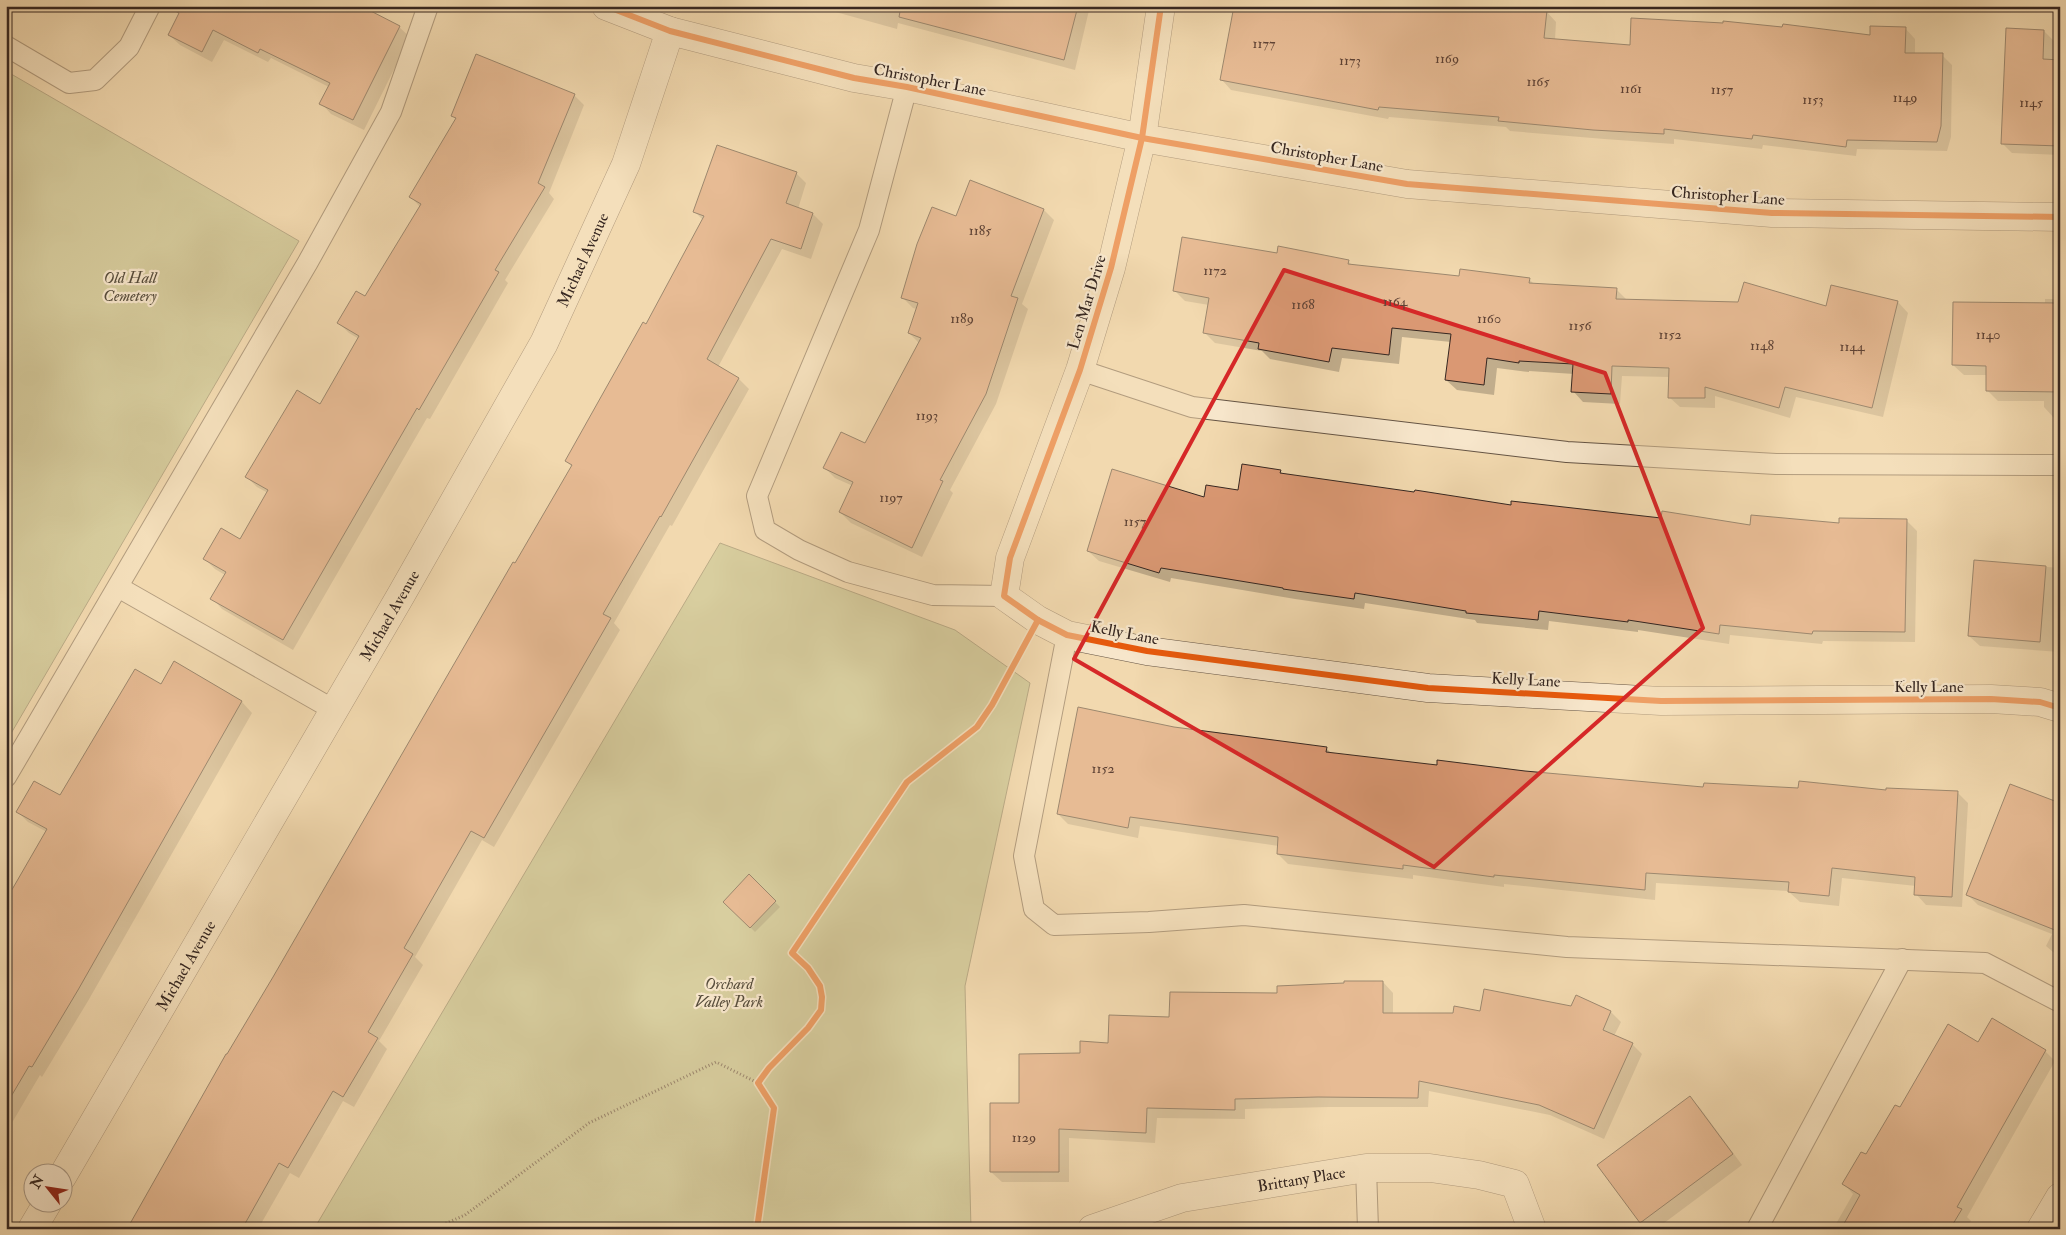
<svg xmlns="http://www.w3.org/2000/svg" width="2066" height="1235" font-family="'IM FELL Double Pica',serif">
<style>
.green{fill:#b9c08c;stroke:#787456}
.shadow{fill:#0003}
.building{fill:#da9873;stroke:#362721}
.lines{fill:none;stroke-linecap:round;stroke-linejoin:round}
.service-casing{stroke:#655444;stroke-width:22}
.minor-casing{stroke:#655444;stroke-width:29}
.path{stroke:#362721;stroke-width:3;stroke-dasharray:1 2.5;stroke-linecap:butt}
.service{stroke:#f7e6cb;stroke-width:20}
.minor{stroke:#f7e6cb;stroke-width:28}
.cycleway-casing{stroke:#f7e6cb;stroke-width:9}
.cycleway{stroke:#e8590c;stroke-width:6}
.marked{fill:none;stroke:#d62828;stroke-width:4;stroke-linejoin:round}
.labels{text-anchor:middle;stroke-width:4.5;stroke-linejoin:round;paint-order:stroke}
.number-label{font-size:14px;fill:#5f4336}
.street-label{font-size:16px;fill:#362721;stroke:#f7e6cb}
.park-label{font-size:16px;font-style:italic;fill:#574d3c;stroke:#f7e6cb}
</style>
<rect width="100%" height="100%" fill="#f2d9af"/>
<filter id="stains"><feTurbulence type="fractalNoise" baseFrequency=".004" numOctaves="4"/><feColorMatrix values="0 0 0 0 .2 0 0 0 0 .09 0 0 0 0 .02 0 0 0 .5 -.17"/></filter>
<radialGradient id="worn" r=".72"><stop offset=".6" stop-color="#630" stop-opacity="0"/><stop offset="1" stop-color="#630" stop-opacity=".3"/></radialGradient>
<g class="green">
<path d="M6,71L299,241L6,742Z"/>
<path d="M720,543L955,630L1030,683L965,986L971,1229H314Z"/>
</g>
<g class="shadow">
<path d="M184,6L399,27L410,37L364,130L331,114L321,103L329,87L271,58L268,62L224,40L212,62L180,45L169,35Z"/>
<path d="M814,6H1090L1075,70L898,23L897,29Z"/>
<path d="M1546,11L1556,22L1555,40L1631,46L1871,37L1905,28L1915,39V54L1942,55L1952,65L1951,137L1947,151L1857,149L1856,156L1763,145L1762,149L1674,139V144L1604,139L1510,131L1506,127L1389,117L1388,119L1231,90L1221,79Z"/>
<path d="M2044,31L2054,41V54H2060V155L2012,153L2002,143Z"/>
<path d="M574,95L584,105L549,193L554,199L505,280L508,283L430,419L427,418L293,650L222,609L212,598L225,575L215,569L205,559L241,541L268,493L257,487L247,477L320,405L359,339L349,333L339,323L366,298L420,207L410,196L456,119L452,115Z"/>
<path d="M796,173L806,183L798,209L813,214L823,224L811,259L782,249L718,367L739,379L749,389L672,526L670,525L614,623L620,630L494,847L482,840L415,957L423,965L379,1041L387,1049L354,1107L343,1101L299,1178L290,1173L258,1229H127L572,467L566,461L646,326L703,220L695,212Z"/>
<path d="M1044,210L1054,220L1022,304L1028,309L996,404L950,490L953,493L922,557L851,523L840,512L853,486L835,478L825,468L865,445L919,343L909,333L917,309L913,308L902,297L957,218Z"/>
<path d="M1278,254L1348,261L1353,266L1460,278L1529,279L1534,284L1616,289L1627,300L1827,308L1898,302L1908,313L1883,417L1796,397L1790,418L1715,396V408L1680,407L1669,397L1670,377L1622,376L1620,404L1583,402L1573,391L1574,374L1529,371V372L1497,368L1494,395L1457,390L1446,380L1451,342L1402,337L1399,364L1342,358L1339,372L1270,359L1262,351L1215,343L1204,332L1209,305L1185,301L1175,291Z"/>
<path d="M2045,299H2060V418H2054L2044,407V401H1998L1987,390V375H1964L1953,365L2045,304Z"/>
<path d="M1280,471L1284,475L1512,507L1662,520L1751,527L1840,525L1906,520L1917,531L1915,642L1823,641L1822,644L1730,635L1729,644L1638,630V632L1549,621L1548,630L1477,623L1475,620L1365,603L1364,609L1295,599L1171,578L1170,582L1099,561L1088,551L1205,498L1239,491Z"/>
<path d="M1975,561L2060,568V652L1980,646L1969,636Z"/>
<path d="M174,663L242,702L252,713L88,1001L42,1077L40,1075L6,1133V902L47,832L28,822L18,812L61,797L161,686Z"/>
<path d="M1173,728L1326,748L1332,754L1438,766L1705,788L1957,792L1968,803L1962,907L1926,905L1916,894V886L1842,878L1839,906L1800,902L1788,891L1656,883L1655,900L1504,884V887L1413,875V879L1288,864L1278,854L1279,846L1140,826L1138,838L1068,824L1058,814Z"/>
<path d="M2060,804V958L2046,946L2052,934L1978,905L1968,895Z"/>
<path d="M749,876L780,907L755,932L725,902Z"/>
<path d="M1383,982L1393,993V1014L1481,1013L1571,1007L1576,996L1611,1012L1621,1022L1614,1036L1632,1044L1642,1054L1604,1139L1550,1115L1429,1091L1428,1107H1329L1245,1109V1119L1157,1118L1155,1143L1069,1138V1182H1002L991,1172L1020,1104L1081,1054L1170,1019L1279,995Z"/>
<path d="M1979,1043L2045,1051L2055,1061L1967,1217L1971,1221L1966,1229H1833L1853,1194L1844,1184L1900,1109Z"/>
<path d="M1690,1098L1700,1108L1742,1165L1656,1229H1647L1599,1165Z"/>
</g>
<g class="building">
<path d="M166,6H361L400,26L353,120L319,104L330,83L260,49L258,53L213,30L202,52L168,35L179,13Z"/>
<path d="M901,6H1078L1064,60L899,17Z"/>
<path d="M1234,6H1478L1547,10L1544,38L1630,45L1631,18L1723,23V21L1782,27L1783,24L1870,35V26L1906,27L1905,53H1943L1941,126L1937,142L1847,140L1846,147L1753,135L1752,139L1664,129V134L1593,130L1498,121L1499,117L1379,107L1378,110L1220,80Z"/>
<path d="M2006,28L2044,30L2043,59L2060,60V146L2001,144Z"/>
<path d="M476,54L575,94L538,183L545,187L495,270L499,272L419,410L417,408L283,640L210,599L226,572L203,559L221,528L240,539L268,490L245,477L297,390L320,404L359,336L337,323L356,291L365,296L421,204L409,197L456,118L451,116Z"/>
<path d="M717,145L797,172L786,203L813,213L801,249L771,239L707,359L739,378L661,517L660,516L603,614L611,618L484,838L471,831L404,948L413,954L368,1032L378,1038L343,1097L333,1091L288,1168L279,1163L242,1229H127L226,1054H227L273,977L513,562L515,563L572,465L565,461L643,322L646,324L704,216L693,212Z"/>
<path d="M970,180L1044,209L1011,296L1018,298L986,394L940,480L943,481L912,548L839,512L853,482L823,468L841,432L865,443L921,338L908,333L918,303L901,298L917,244L932,207L956,216Z"/>
<path d="M1182,237L1277,253L1278,246L1349,260L1348,264L1459,276L1460,269L1530,278L1529,283L1617,288L1616,299L1738,302L1744,282L1826,306L1831,285L1898,301L1872,408L1785,387L1779,408L1705,387V398H1668L1669,368L1612,366L1611,394L1571,392L1573,364L1519,361V363L1487,358L1484,385L1445,380L1451,334L1392,328L1389,355L1332,348L1329,362L1258,349L1259,343L1203,333L1209,298L1173,291Z"/>
<path d="M1953,302L2060,303V392L1986,391V366L1952,365Z"/>
<path d="M1242,464L1281,470L1280,473L1414,492L1415,490L1511,505V501L1661,518L1662,511L1750,525L1751,515L1839,523V518L1907,519L1905,632L1813,631L1812,634L1720,625L1719,634L1628,620V622L1539,611L1538,620L1466,613V611L1355,593L1354,599L1283,589V588L1161,568L1159,573L1087,551L1112,469L1204,497L1206,485L1238,490Z"/>
<path d="M1974,560L2046,566L2040,642L1968,636Z"/>
<path d="M174,661L242,701L78,990L32,1067L29,1066L6,1105V900L47,829L16,812L34,781L60,795L135,669L161,684Z"/>
<path d="M1078,707L1174,727L1327,747L1326,752L1437,765V760L1525,771L1703,787L1704,783L1798,788L1799,781L1886,790V788L1958,791L1952,897L1914,895L1915,877L1832,868L1829,896L1788,892L1789,882L1646,873L1645,890L1494,875V877L1403,865V869L1277,854L1278,837L1130,817L1128,828L1057,814Z"/>
<path d="M2010,784L2060,803V932L1966,895Z"/>
<path d="M749,874L776,901L750,928L723,902Z"/>
<path d="M1344,981H1383V1013H1453L1454,1006L1480,1011L1484,989L1571,1006L1576,995L1611,1011L1603,1030L1633,1043L1594,1129L1539,1105L1419,1081L1418,1098L1318,1097L1235,1099V1110L1147,1108L1146,1133L1059,1129V1172H990V1103H1019V1054L1080,1053V1041L1108,1043L1109,1015L1169,1017L1170,992L1277,993V986L1344,983Z"/>
<path d="M1992,1018L2046,1050L1957,1207L1962,1209L1950,1229H1841L1860,1195L1842,1184L1861,1152L1866,1154L1895,1105L1900,1107L1948,1024L1978,1042Z"/>
<path d="M1690,1096L1733,1154L1640,1223L1597,1165Z"/>
</g>
<g class="lines">
<g class="service-casing">
<g id="service">
<path d="M6,46L69,83L95,80L129,47L150,6"/>
<path d="M907,87L869,230L757,496L765,530L799,550L848,572L933,595L1004,596"/>
<path d="M1080,370L1192,407L1567,452L1776,464L2060,465"/>
<path d="M118,587L334,710"/>
<path d="M1067,635L1024,856L1034,909L1054,925L1149,922L1244,915L1567,947L1985,963L2060,1002"/>
<path d="M6,777L308,262L391,112L428,6"/>
<path d="M1366,1168L1368,1229"/>
<path d="M1757,1229L1902,959"/>
</g>
</g>
<g class="minor-casing">
<g id="minor">
<path d="M606,6L670,31L854,78L907,87L1142,138L1407,184L1772,213L2060,217"/>
<path d="M1161,6L1142,138L1111,268L1080,370L1010,558L1004,596L1038,620L1067,635L1147,651L1428,688L1661,701L1991,699L2040,702L2060,708"/>
<path id="s1" d="M62,1177L401,595L544,343L626,164L670,31"/>
<path d="M32,1229L48,1202"/>
<path id="s2" d="M1092,1229L1182,1198L1366,1168H1430L1479,1175L1515,1184L1532,1229"/>
<path d="M2041,1229L2060,1197"/>
</g>
</g>
<g class="path">
<path d="M433,1229L465,1215L589,1123L716,1062L758,1083"/>
<path d="M757,1229L774,1108L758,1083L769,1068L808,1028L821,1010L822,997L820,986L808,968L792,953L907,782L977,727L992,705L1023,648"/>
</g>
<use href="#service" class="service"/>
<use href="#minor" class="minor"/>
<g class="cycleway-casing">
<g id="cycleway">
<path d="M606,6L670,31L854,78L907,87L1142,138L1407,184L1772,213L2060,217"/>
<path d="M1161,6L1142,138L1111,268L1080,370L1010,558L1004,596L1038,620L1067,635L1147,651L1428,688L1661,701L1991,699L2040,702L2060,708"/>
<path d="M757,1229L774,1108L758,1083L769,1068L808,1028L821,1010L822,997L820,986L808,968L792,953L907,782L977,727L992,705L1038,620"/>
</g>
</g>
<use href="#cycleway" class="cycleway"/>
</g>
<path d="M0 0H2066V1235H0ZM1284,270L1605,373L1703,628L1434,867L1074,659Z" fill="#f2d9af" fill-opacity=".55" fill-rule="evenodd"/>
<path class="marked" d="M1284,270L1605,373L1703,628L1434,867L1074,659Z"/>
<g class="labels">
<g class="number-label">
<text x="1264" y="48">1177</text>
<text x="1447" y="63">1169</text>
<text x="1350" y="65">1173</text>
<text x="1538" y="86">1165</text>
<text x="1631" y="93">1161</text>
<text x="1722" y="94">1157</text>
<text x="1905" y="102">1149</text>
<text x="1813" y="104">1153</text>
<text x="2031" y="107">1145</text>
<text x="980" y="235">1185</text>
<text x="1215" y="275">1172</text>
<text x="1395" y="306">1164</text>
<text x="1303" y="309">1168</text>
<text x="962" y="323">1189</text>
<text x="1489" y="323">1160</text>
<text x="1580" y="330">1156</text>
<text x="1670" y="339">1152</text>
<text x="1988" y="339">1140</text>
<text x="1762" y="350">1148</text>
<text x="1852" y="351">1144</text>
<text x="927" y="420">1193</text>
<text x="891" y="502">1197</text>
<text x="1135" y="526">1157</text>
<text x="1103" y="773">1152</text>
<text x="1024" y="1142">1129</text>
</g>
<g class="street-label">
<text transform="translate(930 79) rotate(11)" y="6">Christopher Lane</text>
<text transform="translate(1327 156) rotate(10)" y="6">Christopher Lane</text>
<text transform="translate(1728 195) rotate(4)" y="6">Christopher Lane</text>
<text dy="6" stroke="none"><textPath href="#s1" startOffset="1055">Michael Avenue</textPath></text>
<text transform="translate(1086 302) rotate(-73)" y="6">Len Mar Drive</text>
<text dy="6" stroke="none"><textPath href="#s1" startOffset="650">Michael Avenue</textPath></text>
<text transform="translate(1125 632) rotate(11)" y="6">Kelly Lane</text>
<text transform="translate(1526 679) rotate(3)" y="6">Kelly Lane</text>
<text x="1929" y="692">Kelly Lane</text>
<text dy="6" stroke="none"><textPath href="#s1" startOffset="245">Michael Avenue</textPath></text>
<text dy="6" stroke="none"><textPath href="#s2" startOffset="216">Brittany Place</textPath></text>
</g>
<g class="park-label">
<text x="130" y="283">Old Hall<tspan x="130" dy="18">Cemetery</tspan></text>
<text x="729" y="989">Orchard<tspan x="729" dy="18">Valley Park</tspan></text>
</g>
</g>
<rect width="2066" height="1235" fill="none" stroke="#f2d9af" stroke-width="25"/>
<rect x="8" y="8" width="2051" height="1220" fill="none" stroke="#362721" stroke-width="2.5"/>
<rect x="12" y="12" width="2041" height="1210" fill="none" stroke="#362721"/>
<g transform="translate(48 1188) rotate(300)"><circle r="24" fill="#f7e6cb" stroke="#aa9a87"/>
<path d="M0-4L9 19L0 12L-9 19Z" fill="#8f2418"/>
<text y="-8" font-size="14" font-weight="bold" text-anchor="middle" fill="#362721">N</text>
</g>
<rect width="100%" height="100%" filter="url(#stains)"/>
<rect width="100%" height="100%" fill="url(#worn)"/>
</svg>
